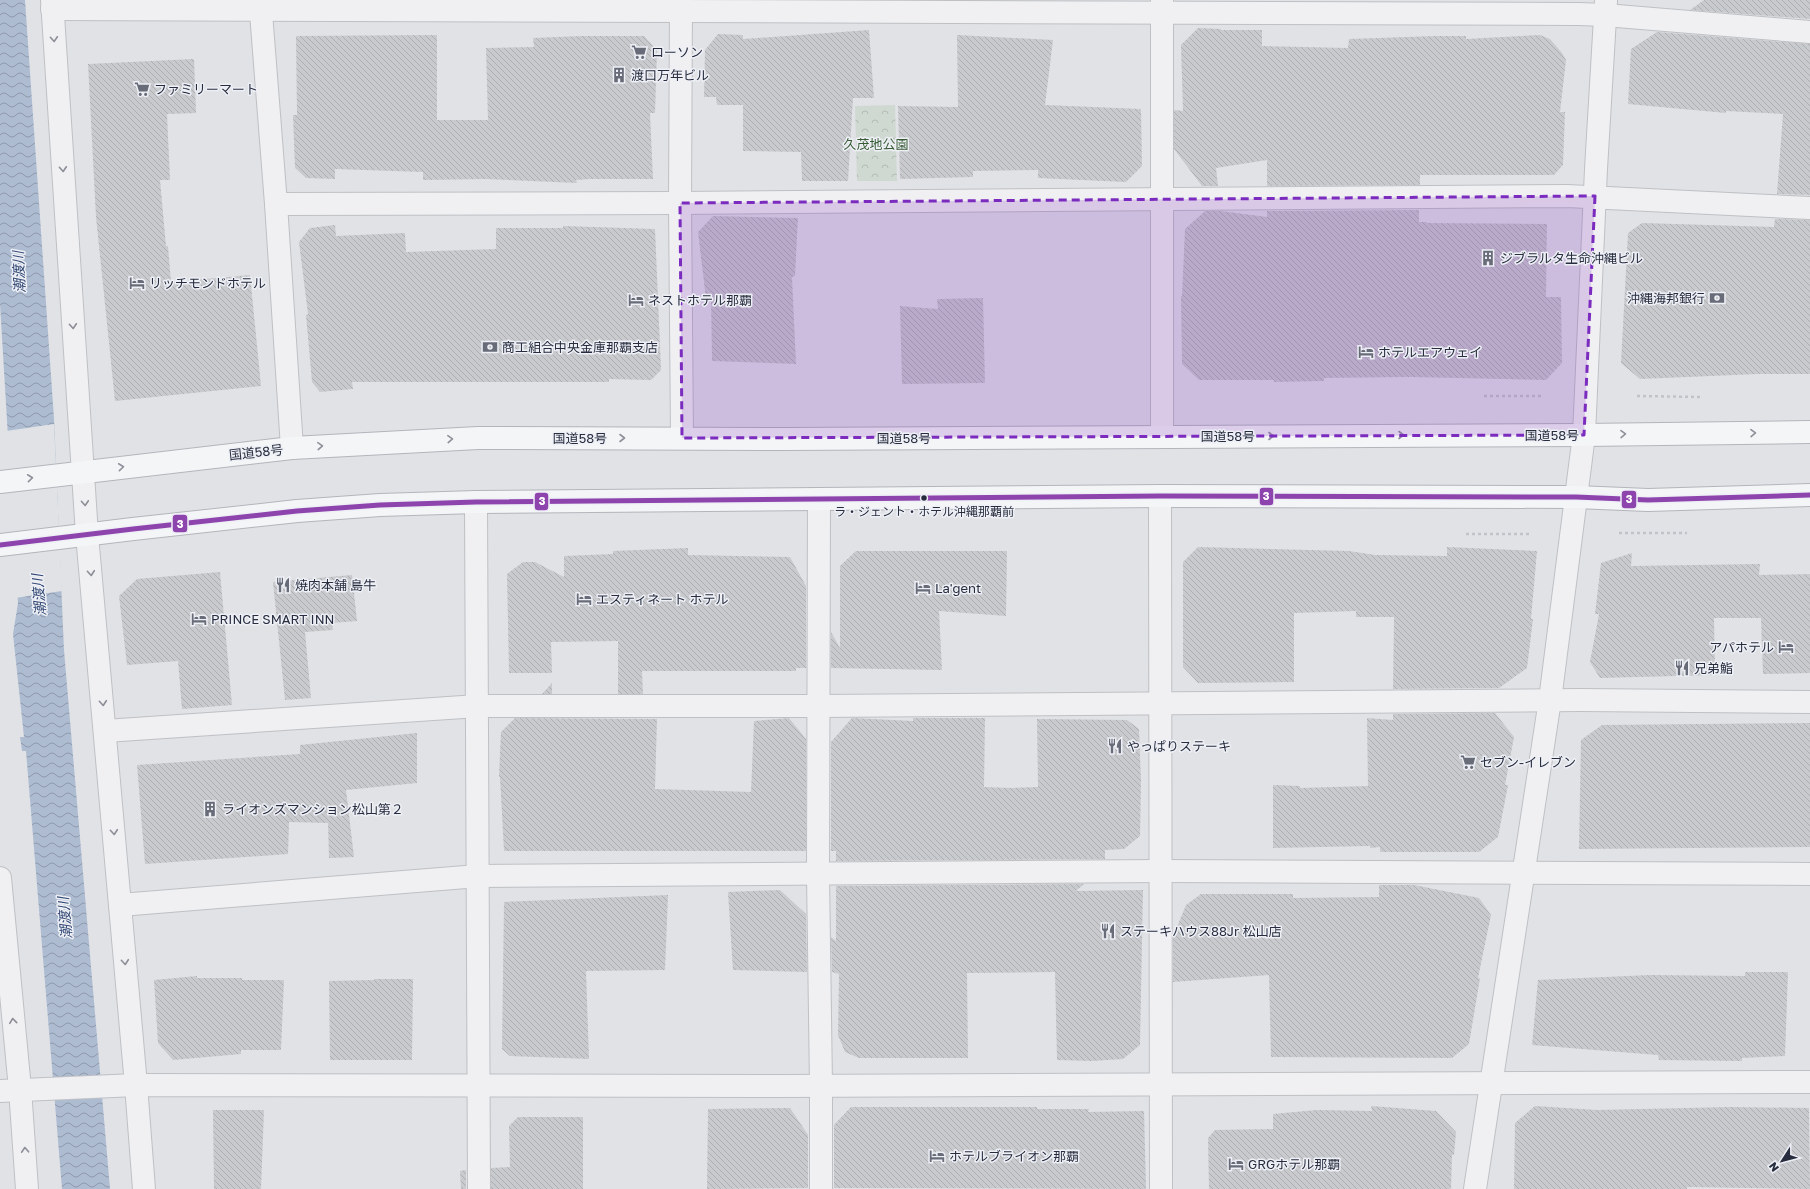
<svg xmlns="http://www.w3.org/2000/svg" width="1810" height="1189" font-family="'Golos Text','Noto Sans JP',sans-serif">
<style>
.park{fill:url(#park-crowns)}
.water{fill:url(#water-waves)}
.pier{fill:#e0e2e6}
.building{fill:url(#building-back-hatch)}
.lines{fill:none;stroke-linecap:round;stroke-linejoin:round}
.minor-casing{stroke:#bec0c4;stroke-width:24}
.highway-casing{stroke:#b3b5bb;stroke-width:24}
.path{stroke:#c2c3c9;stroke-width:2.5;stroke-dasharray:3 3;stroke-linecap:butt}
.minor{stroke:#f0f0f2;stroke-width:22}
.highway{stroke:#f4f5f6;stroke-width:22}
.bus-1-casing{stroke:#eef0f6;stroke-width:8}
.bus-1{stroke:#8e44ad;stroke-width:5}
.oneway{stroke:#8c8e98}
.oneway2{stroke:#8e919a}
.marked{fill:#7b2cbf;fill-opacity:0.2;stroke:#7b2cbf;stroke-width:3;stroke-dasharray:8 5;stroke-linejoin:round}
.bus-dot{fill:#272d3f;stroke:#eef0f6;stroke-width:1.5}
.labels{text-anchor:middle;stroke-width:3;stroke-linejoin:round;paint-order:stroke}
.bus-label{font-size:12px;fill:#272d3f;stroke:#eef0f6}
.poi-label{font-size:13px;fill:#272d3f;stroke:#eef0f6;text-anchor:start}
.park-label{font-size:13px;fill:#375b34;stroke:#eef0f6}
.street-label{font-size:13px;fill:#272d3f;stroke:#eef0f6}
.water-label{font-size:14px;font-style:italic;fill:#314773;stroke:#eef0f6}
.line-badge{stroke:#eef0f6;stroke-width:1.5}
.badge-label{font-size:11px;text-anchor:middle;font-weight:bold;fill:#fff}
</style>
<defs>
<pattern id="park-crowns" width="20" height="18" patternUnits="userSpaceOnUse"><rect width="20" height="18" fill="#d0d9d1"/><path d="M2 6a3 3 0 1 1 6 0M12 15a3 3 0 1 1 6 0" fill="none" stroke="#b3bbb4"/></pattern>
<pattern id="water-waves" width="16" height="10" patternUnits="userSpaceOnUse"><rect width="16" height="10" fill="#aebcd2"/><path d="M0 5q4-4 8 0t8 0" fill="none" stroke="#8e99ac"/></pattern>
<pattern id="building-back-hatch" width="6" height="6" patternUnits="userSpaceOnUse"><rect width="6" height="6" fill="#c8cace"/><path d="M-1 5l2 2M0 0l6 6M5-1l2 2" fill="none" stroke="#acaeb2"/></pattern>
</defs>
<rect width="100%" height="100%" fill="#e0e2e6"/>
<path class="park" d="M895,105L897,181H857L855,106Z"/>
<path class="water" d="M0,0H25L54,419L64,650L110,1189H62L26,751H22L20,737H24L13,634L18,603L0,304Z"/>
<path class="pier" d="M54,424L62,591L15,598L6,431Z"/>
<g class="building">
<path d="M1704,0H1810V19L1690,10Z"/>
<path d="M1198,28L1221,29V30H1262V46L1348,48L1349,39L1436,36H1466V39L1540,35L1550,39L1562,53L1566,60L1560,112H1565L1563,165L1554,175H1420V185L1267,186V160L1216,168L1218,186H1202L1174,149V110L1183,111L1181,45Z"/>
<path d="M869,30L874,98H853L848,181H802L801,152L743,151V105H717L716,97H704L705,50L718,34L743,35V39Z"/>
<path d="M1657,32L1810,44V195L1777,194L1783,114L1726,111V113L1628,104L1631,49Z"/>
<path d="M437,35V120H488L486,48L534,47L533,38L581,36H644L657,50L655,113H650L653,179H590L576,180L577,183L485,179L423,180V172L335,169V179L306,178L295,168L293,115H297L296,36Z"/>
<path d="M957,35L1053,40L1045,105L1141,109L1142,166L1126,182L1038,178V170L973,171V177L900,179L898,106L958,107Z"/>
<path d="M194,59L196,113L167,114L170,180H160L166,246H168L171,282L250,275L261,386L115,401L96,217L88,64Z"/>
<path d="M1419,210V222H1427V223L1547,224L1546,297H1561L1562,363L1546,380L1409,377L1324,378V381L1274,382V380H1199L1182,364L1181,296H1182L1185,229L1205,211H1221L1267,217V211Z"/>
<path d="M713,216L798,218L795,276L792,277L796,364L712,361L711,298L706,299L698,232Z"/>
<path d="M1775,219L1810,220V374H1758L1640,379L1621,363L1628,233L1642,223L1774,227Z"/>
<path d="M335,225L336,236L405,233L406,252L496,249V228H563V226L655,229L661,370L651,380L609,379V382H352L353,389L320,392L312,382L306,315L308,314L299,242L310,228Z"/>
<path d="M983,298L985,383L902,384L900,306L938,309L937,299Z"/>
<path d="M1198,547L1349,551L1375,555L1447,556V547L1537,551L1531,619H1533L1527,668L1499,688L1393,689L1394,617H1356V611L1294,613V682L1198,683L1183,667V562Z"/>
<path d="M688,548V555L790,557L806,586V668H796V671H642L643,694H618V641L551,642L552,673H509L507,574L523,562H535L564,577V556L613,554V551Z"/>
<path d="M856,551H1007L1006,616L939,611L942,670L831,668V632L840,648V566Z"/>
<path d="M1632,553L1631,566L1760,564L1759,575L1810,574V673L1763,674L1761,618H1714L1715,675L1600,678L1590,662L1599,614H1595L1601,563Z"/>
<path d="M220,572L232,705L182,709L178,661L127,665L119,596L137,579Z"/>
<path d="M352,575L357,621L332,623L333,630L305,632L311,698L285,700L273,582Z"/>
<path d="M552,683V694H542Z"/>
<path d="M1495,713L1514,737L1505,785H1508L1498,837L1479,852H1380V847L1370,848V846L1273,848V785L1300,786V788L1368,786L1367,718L1393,720V714Z"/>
<path d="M515,718L657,719L655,789L751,792L754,721L789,718L806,739V851H504L500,777H499L501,732Z"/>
<path d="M852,718L913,721V718H985L984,787L1012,788L1038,787L1037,719L1127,720L1139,729L1141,781L1140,836L1124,849L1105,850V859L836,861V851H831V742Z"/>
<path d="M1810,723V847L1579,849L1581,740L1602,725Z"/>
<path d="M417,733V783L346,790L354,857L329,858L328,823L289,822L288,854L145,864L137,765L300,754V745Z"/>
<path d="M1084,884L1076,891L1143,890L1140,1045L1123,1059L1092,1061L1057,1060L1055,972L967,973L968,1058H859L845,1052L838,1035L839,974L832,972L831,937L836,941V886Z"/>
<path d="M1379,885H1414L1479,898L1491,915L1478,978H1480L1469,1044L1452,1058L1271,1057L1269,975L1173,982V937L1186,905L1201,894H1293V898L1379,897Z"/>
<path d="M780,890L806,914L807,972L733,970L728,892Z"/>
<path d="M668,895L665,970L586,971L589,1059L510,1056L502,1049L504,902Z"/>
<path d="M1745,972H1788L1785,1056L1742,1058V1061L1659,1060L1658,1055L1532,1045L1538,980L1650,975L1745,976Z"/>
<path d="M197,976V978H242V980H284L281,1050H241V1054L173,1060L158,1043L154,980Z"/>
<path d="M374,979H413L412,1060H330L329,981L374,980Z"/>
<path d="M1371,1106L1436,1111L1456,1132L1454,1155H1452L1451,1189H1209L1208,1138L1215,1130L1273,1129V1114L1317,1110L1372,1111Z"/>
<path d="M1535,1106L1597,1110L1731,1107L1809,1108L1810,1189L1687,1187V1189H1514L1515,1123Z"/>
<path d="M851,1107H1037V1109H1089L1088,1112L1144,1111L1146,1189L834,1188V1125Z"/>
<path d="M790,1108L808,1135V1188L707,1189L708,1109Z"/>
<path d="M213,1110H264L261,1189H214Z"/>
<path d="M518,1117H583V1189H491V1168L510,1167L509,1126Z"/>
<path d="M466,1170V1189H461L460,1171Z"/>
</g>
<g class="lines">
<g class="minor-casing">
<g id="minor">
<path d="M52,0L87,535L136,1085L144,1189"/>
<path d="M260,0L276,204L292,448"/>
<path d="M681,0L680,203L682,438"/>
<path d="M1162,0V436"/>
<path d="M52,9L1579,14L1605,15L1810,32"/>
<path d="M276,204L680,203L1567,196L1810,208"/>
<path d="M1160,496L1161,1189"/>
<path d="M819,499L818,875L821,1086V1189"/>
<path d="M476,502L479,1189"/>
<path d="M105,731L478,706H819L1581,700L1810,702"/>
<path d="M0,878L20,1089L27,1189"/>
<path d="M120,905L478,876L1162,871L1810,874"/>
<path d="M0,1091L136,1085L780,1086L1810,1082"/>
<path d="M1475,1189L1550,700L1584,435L1596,169L1606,1"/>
</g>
</g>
<g class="highway-casing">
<g id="highway">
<path d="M0,482L292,448L478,438L786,439L1584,435L1810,432"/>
<path d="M0,545L133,529L297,511L380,505L476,502L1160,496L1576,497L1648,500L1810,495"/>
</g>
</g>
<g class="path">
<path d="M1484,396H1544"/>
<path d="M1637,396L1702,397"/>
<path d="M1619,533H1687"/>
<path d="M1466,534H1529"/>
</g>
<use href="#minor" class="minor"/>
<use href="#highway" class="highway"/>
<g class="bus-1-casing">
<path id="bus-1" d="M0,545L133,529L297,511L380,505L476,502L1160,496L1576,497L1648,500L1810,495"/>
</g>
<use href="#bus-1" class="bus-1"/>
</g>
<defs><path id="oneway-chevron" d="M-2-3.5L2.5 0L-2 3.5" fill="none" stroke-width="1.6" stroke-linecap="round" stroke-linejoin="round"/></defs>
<g class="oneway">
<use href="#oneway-chevron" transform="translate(54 39) rotate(86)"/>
<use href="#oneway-chevron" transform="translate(63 169) rotate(86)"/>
<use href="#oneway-chevron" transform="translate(73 326) rotate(86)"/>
<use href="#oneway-chevron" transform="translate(85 503) rotate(86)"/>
<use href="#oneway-chevron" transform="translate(91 573) rotate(85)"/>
<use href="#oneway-chevron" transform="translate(103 703) rotate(85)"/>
<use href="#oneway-chevron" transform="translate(114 832) rotate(85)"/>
<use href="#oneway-chevron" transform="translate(125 962) rotate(85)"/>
<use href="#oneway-chevron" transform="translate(13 1021) rotate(-96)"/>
<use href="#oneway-chevron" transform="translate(25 1150) rotate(-93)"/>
</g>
<g class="oneway2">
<use href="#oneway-chevron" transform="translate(1753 433) rotate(-1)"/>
<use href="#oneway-chevron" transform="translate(1623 434) rotate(-1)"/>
<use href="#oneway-chevron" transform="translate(1401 435)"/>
<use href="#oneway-chevron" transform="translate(1271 436)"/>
<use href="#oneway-chevron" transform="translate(622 438)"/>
<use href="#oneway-chevron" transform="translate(450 439) rotate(-3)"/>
<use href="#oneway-chevron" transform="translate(320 446) rotate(-3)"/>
<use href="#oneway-chevron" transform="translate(121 467) rotate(-6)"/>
<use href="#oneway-chevron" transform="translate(30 478) rotate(-6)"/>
</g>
<path class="marked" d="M1595,196L1584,435L682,438L680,203Z"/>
<defs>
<g id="supermarket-bare" transform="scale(1.2)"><path d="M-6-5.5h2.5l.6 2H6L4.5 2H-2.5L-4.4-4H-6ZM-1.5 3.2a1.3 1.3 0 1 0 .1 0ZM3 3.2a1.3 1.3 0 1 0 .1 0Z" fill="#686c79" stroke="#eef0f6" stroke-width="2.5" paint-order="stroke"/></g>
<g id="building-bare" transform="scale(1.2)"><path d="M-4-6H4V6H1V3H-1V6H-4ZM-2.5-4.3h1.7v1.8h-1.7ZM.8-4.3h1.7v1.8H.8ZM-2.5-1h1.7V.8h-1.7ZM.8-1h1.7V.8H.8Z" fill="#686c79" stroke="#eef0f6" stroke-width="2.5" paint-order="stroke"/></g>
<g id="hotel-bare" transform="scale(1.2)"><path d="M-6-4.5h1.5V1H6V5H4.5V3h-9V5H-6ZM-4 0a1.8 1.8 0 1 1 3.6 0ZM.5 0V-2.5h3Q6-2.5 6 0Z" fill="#686c79" stroke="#eef0f6" stroke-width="2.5" paint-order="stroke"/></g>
<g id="bank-bare" transform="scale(1.2)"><path d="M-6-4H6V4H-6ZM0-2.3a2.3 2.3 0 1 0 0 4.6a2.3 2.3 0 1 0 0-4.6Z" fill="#686c79" stroke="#eef0f6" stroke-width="2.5" paint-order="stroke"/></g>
<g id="restaurant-bare" transform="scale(1.2)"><path d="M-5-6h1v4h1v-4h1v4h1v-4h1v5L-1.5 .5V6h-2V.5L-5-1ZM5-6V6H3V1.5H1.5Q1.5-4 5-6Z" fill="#686c79" stroke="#eef0f6" stroke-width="2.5" paint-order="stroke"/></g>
</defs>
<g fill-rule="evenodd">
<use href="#supermarket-bare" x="639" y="52"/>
<use href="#building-bare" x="619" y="75"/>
<use href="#supermarket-bare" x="142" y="89"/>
<use href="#building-bare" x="1488" y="258"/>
<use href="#hotel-bare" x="137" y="283"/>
<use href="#bank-bare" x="1717" y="298"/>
<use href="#hotel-bare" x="636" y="300"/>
<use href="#bank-bare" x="490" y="347"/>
<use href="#hotel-bare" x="1366" y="352"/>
<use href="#restaurant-bare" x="283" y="585"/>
<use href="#hotel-bare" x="923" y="588"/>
<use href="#hotel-bare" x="584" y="599"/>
<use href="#hotel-bare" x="199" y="619"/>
<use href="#hotel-bare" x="1786" y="647"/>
<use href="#restaurant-bare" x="1682" y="668"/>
<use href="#restaurant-bare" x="1115" y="746"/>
<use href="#supermarket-bare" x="1468" y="762"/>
<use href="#building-bare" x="210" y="809"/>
<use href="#restaurant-bare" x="1108" y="931"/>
<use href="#hotel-bare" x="937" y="1156"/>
<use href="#hotel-bare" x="1236" y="1164"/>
</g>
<circle class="bus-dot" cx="924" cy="498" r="3.5"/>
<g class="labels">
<g class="bus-label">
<text x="924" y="516">ラ・ジェント・ホテル沖縄那覇前</text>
</g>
<g class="poi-label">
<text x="651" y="57">ローソン</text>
<text x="631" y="80">渡口万年ビル</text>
<text x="154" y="94">ファミリーマート</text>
<text x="1500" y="263">ジブラルタ生命沖縄ビル</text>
<text x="149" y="288">リッチモンドホテル</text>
<text x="1705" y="303" text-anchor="end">沖縄海邦銀行</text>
<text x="648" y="305">ネストホテル那覇</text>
<text x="502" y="352">商工組合中央金庫那覇支店</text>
<text x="1378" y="357">ホテルエアウェイ</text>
<text x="295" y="590">焼肉本舗 島牛</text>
<text x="935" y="593">La'gent</text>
<text x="596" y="604">エスティネート ホテル</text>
<text x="211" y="624">PRINCE SMART INN</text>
<text x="1774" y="652" text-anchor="end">アパホテル</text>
<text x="1694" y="673">兄弟鮨</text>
<text x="1127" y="751">やっぱりステーキ</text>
<text x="1480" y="767">セブン-イレブン</text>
<text x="222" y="814">ライオンズマンション松山第２</text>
<text x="1120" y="936">ステーキハウス88Jr 松山店</text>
<text x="949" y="1161">ホテルブライオン那覇</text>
<text x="1248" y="1169">GRGホテル那覇</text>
</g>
<g class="park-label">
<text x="876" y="149">久茂地公園</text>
</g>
<g class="street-label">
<text x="1552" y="440">国道58号</text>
<text x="1228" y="441">国道58号</text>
<text x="580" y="443">国道58号</text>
<text x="904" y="443">国道58号</text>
<text transform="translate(256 452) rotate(-6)" y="5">国道58号</text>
</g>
<g class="water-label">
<text transform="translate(19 272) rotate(-93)" y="5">潮渡川</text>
<text transform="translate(39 595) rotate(-95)" y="5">潮渡川</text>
<text transform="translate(65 918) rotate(-95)" y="5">潮渡川</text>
</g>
</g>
<g class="line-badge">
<rect x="1259" y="487" width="15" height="19" rx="4" fill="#8e44ad"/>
<rect x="1621" y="490" width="16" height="19" rx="4" fill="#8e44ad"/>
<rect x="534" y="492" width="15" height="19" rx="4" fill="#8e44ad"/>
<rect x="172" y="514" width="16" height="19" rx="4" fill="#8e44ad"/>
</g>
<g class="badge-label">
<text x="1266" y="500">3</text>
<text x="1629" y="503">3</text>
<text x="542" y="505">3</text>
<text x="180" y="528">3</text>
</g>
<g transform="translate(1782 1161) rotate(234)" stroke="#eef0f6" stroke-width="3" paint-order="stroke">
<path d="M0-3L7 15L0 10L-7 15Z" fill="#272d3f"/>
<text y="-6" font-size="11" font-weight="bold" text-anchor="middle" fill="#272d3f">N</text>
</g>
</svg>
